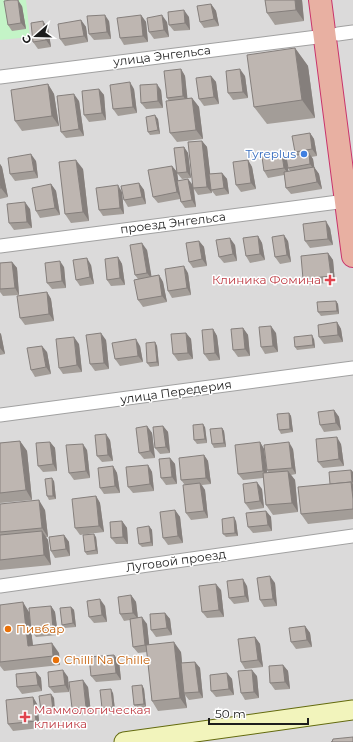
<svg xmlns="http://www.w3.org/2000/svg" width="353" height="742" font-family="Montserrat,sans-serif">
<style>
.residential{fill:#dbdada}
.park{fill:#c4f4c7}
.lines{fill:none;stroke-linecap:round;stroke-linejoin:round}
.minor-casing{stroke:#a1a1a1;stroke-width:15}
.secondary-casing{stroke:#636a0e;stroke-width:21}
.trunk-casing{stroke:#c9336b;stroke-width:24}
.minor{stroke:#fff;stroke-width:13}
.secondary{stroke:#f2f4bc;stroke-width:19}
.trunk{stroke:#e8b0a2;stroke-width:22}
.wall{fill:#a39d98}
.shaded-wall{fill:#857f7c}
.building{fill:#beb6b1;stroke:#857f7c}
.shop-dot{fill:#3f7fe0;stroke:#fff;stroke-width:1.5}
.health-dot{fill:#e0444e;stroke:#fff;stroke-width:1.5}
.food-dot{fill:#e8710a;stroke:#fff;stroke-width:1.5}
.labels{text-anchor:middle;stroke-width:3;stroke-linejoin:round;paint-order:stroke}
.street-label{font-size:12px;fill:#1d1d1d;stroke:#fff}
.shop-label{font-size:12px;fill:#366cbe;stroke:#fff;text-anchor:end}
.health-label{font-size:12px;fill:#be3a42;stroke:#fff;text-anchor:end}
.food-label{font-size:12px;fill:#c56008;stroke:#fff;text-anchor:start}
</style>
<rect width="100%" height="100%" fill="#eeeae4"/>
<rect class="residential" x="0" y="0" width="353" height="742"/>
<path class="park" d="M0,0H26L30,37L0,40Z"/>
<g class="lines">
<g class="minor-casing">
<g id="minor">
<path d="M338,34L353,32"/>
<path d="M0,77L325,36"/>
<path d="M0,246L346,201"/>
<path d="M0,415L353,368"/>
<path d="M0,586L353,536"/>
</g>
</g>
<g class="secondary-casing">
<path id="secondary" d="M124,742L353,710"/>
</g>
<g class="trunk-casing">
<path id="trunk" d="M320,0L353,256"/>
</g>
<use href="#minor" class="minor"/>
<use href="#secondary" class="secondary"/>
<use href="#trunk" class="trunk"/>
</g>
<g class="wall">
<path d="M265,0H302L304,21L275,25L267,13Z"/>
<path d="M211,4L216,11L219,26L204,28L200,22Z"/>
<path d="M22,6L26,29L12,31L8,25Z"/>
<path d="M141,15L146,22L148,42L124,45L120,38Z"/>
<path d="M189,17L190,30L174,31L169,25Z"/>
<path d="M81,20L86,27L88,42L65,46L60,39Z"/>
<path d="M109,21L111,39L94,40L89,34Z"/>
<path d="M167,22L169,37L154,39L149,32Z"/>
<path d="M48,28L51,47L38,49L33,42Z"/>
<path d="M295,48L308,66L315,118L267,124L254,107Z"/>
<path d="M181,69L185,76L187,98H192L199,107L203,139L177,142L170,133L169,101L167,98Z"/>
<path d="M211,76L216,82L219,104L204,106L199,99Z"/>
<path d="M245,76L248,98L233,100L228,93Z"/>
<path d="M48,84L54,94L59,126L22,131L15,121Z"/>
<path d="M99,89L104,95L106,120L89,122L84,115Z"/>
<path d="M134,89L137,113L118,116L113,109Z"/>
<path d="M161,90L163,108L146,109L141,103Z"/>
<path d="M79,101L84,136L66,138L61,132Z"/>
<path d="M158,119L160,134L150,135L148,132Z"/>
<path d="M310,133L314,139L317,156L311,157L313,159L314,167L319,174L322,189L291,194L286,188L284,175L268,178L264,171L287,161L288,171H290L288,168L297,155L295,152Z"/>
<path d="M202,141L207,147L210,174L222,173L227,179L229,194L216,196L212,191V193L198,195L194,189L196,207L185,208L181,202L180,199L158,203L153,197L172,166L177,172L178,181L188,179L193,185Z"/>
<path d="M184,147L188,153L191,178L182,179L177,173Z"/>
<path d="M248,160L252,167L256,189L241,192L236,185Z"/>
<path d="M36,161L38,178L15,181L10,174Z"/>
<path d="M0,164L2,167L8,197L0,199Z"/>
<path d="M83,169L89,221L71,223L65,214Z"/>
<path d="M139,183L144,190L146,204L128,207L124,200Z"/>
<path d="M51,184L56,191L60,215L40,218L36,211Z"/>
<path d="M122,192L124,214L103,216L99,210Z"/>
<path d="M30,209L32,228L14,230L9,223Z"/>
<path d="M330,228L333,245L310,248L305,241Z"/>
<path d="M258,236L262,243L265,260L250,263L246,256Z"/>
<path d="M199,241L204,247L207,266L193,268L189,262Z"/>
<path d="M288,241L291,262L280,264L275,257Z"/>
<path d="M235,245L237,261L224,263L219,257Z"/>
<path d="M147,250L151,276L159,275L163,282L167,302L143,307L138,300V279L135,275Z"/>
<path d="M328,253L333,260L335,282L308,285L303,279Z"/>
<path d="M118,257L122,264L125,285L111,286L107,280Z"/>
<path d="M12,262L17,268L19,295L3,296L0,292V263Z"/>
<path d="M91,265L94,284L80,286L76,280Z"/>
<path d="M64,267L66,288L52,289L47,283Z"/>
<path d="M188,273L191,295L172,298L168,291Z"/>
<path d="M47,292L51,299L54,321L25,325L20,318Z"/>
<path d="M336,301L338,304L339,314L321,316L318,312Z"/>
<path d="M337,322L341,329L343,342L324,344L319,337Z"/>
<path d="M243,328L248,335L250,356L238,357L233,350Z"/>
<path d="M213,329L217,336L220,360L209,361L204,354Z"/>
<path d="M0,333L1,334L5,354L0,355Z"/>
<path d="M186,333L191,339L193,359L178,361L173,354Z"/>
<path d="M276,333L278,352L265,354L261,347Z"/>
<path d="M314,339L315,348L297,350L295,347Z"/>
<path d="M106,340L109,369L95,371L90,364Z"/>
<path d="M155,342L157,346L159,366L150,367L147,363Z"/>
<path d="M79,344L82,372L63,374L59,368Z"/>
<path d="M140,346L143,362L120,366L115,359Z"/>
<path d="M47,352L51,374L35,377L31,370Z"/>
<path d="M334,410L339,417L341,430L324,432L320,425Z"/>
<path d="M289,413L291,416L293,432L281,434L279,430Z"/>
<path d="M147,426L152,433L155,458L144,459L139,453Z"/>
<path d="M163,426L168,432L170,453L160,454L155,448Z"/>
<path d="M205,427L207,443L197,444L194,440Z"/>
<path d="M222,428L224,431L226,447L214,448L212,444Z"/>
<path d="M110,440L113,461L102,462L97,456Z"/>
<path d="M20,441L27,451L32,500L0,503V443Z"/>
<path d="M50,442L55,448L57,471L43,472L38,466Z"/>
<path d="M260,442L264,449L267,473H269L267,470L293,449L296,474L291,475L295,480L298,512L273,515L266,505L263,478L243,480L238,474Z"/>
<path d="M341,444L344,466L323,468L318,462Z"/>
<path d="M87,450L90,478L74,480L69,473Z"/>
<path d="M204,455L208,461L211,484L202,485L205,490L208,518L191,520L186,513L185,485L181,480Z"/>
<path d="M170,458L175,464L177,484L166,485L161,478Z"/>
<path d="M148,465L152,472L154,491L133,493L128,487Z"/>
<path d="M113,466L117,473L120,493L104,494L100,488Z"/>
<path d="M351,470L353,472V519L308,524L301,514L330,484Z"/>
<path d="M54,481L56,499L49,500L47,496Z"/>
<path d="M262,489L264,508L250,510L245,503Z"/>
<path d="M96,496L100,503L104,532L80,535L75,528Z"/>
<path d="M0,504L45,510L48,537H46L48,540L51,565L0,570Z"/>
<path d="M175,510L180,517L183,543L168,545L163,538Z"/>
<path d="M266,511L271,517L272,531L253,533L248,527Z"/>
<path d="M122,521L127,528L128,544H116L111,538Z"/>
<path d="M236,521L238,536L226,537L223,534Z"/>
<path d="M149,526L152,530L153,546L142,547L139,544Z"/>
<path d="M64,535L69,542L70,556L55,558L51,551Z"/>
<path d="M96,537L98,554L87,555L85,552Z"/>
<path d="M275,583L277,606L264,607L260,600Z"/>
<path d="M247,586L249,602L234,604L229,598Z"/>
<path d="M221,590L224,617L207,618L202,612Z"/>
<path d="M131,595L136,602L138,618L147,624L149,645L181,652L182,663L195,662L200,668L203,698L189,700L185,695L187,708L158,711L152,701L147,652L138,653L133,647L130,620L124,621L120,614Z"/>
<path d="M0,605L29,612L51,606L55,612L58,635L36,637L31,631L33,645L59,653L60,665L4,671L0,666Z"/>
<path d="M105,606L107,622L94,623L89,617Z"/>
<path d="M71,607L74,610L76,627L64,628L62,625Z"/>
<path d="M165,613L170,619L172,635L156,637L151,630Z"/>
<path d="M305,626L310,633L312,647L296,649L291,642Z"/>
<path d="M255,637L260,644L263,667L245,669L241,662Z"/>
<path d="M114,655L119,661L121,680L96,682L91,676Z"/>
<path d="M283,665L288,671L290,689L275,690L270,683Z"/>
<path d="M36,672L41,678L42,691L22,694L17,687Z"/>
<path d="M227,673L232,679L234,695L216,697L211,691Z"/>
<path d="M257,676L259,698L245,700L241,693Z"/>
<path d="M68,677L69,692L54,693L49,687Z"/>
<path d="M142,685L144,689L146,707L136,708L134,705Z"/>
<path d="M88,687L91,713L77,715L72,708Z"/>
<path d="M113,693L115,710L104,711L102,708Z"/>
<path d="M33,697L37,704L40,728L13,731L8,724Z"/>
<path d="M54,698L55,713L43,714L41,711Z"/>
</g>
<g class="shaded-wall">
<path d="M18,0L22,6L26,29L21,23Z"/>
<path d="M295,0H302L304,21L296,10Z"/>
<path d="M211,4L216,11L219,26L214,19Z"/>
<path d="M184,10L189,17L190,30L185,23Z"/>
<path d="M105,15L109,21L111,39L107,32Z"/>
<path d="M141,15L146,22L148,42L143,36Z"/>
<path d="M162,15L167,22L169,37L164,30Z"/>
<path d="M81,20L86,27L88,42L84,36Z"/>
<path d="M43,21L48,28L51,47L46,40Z"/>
<path d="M295,48L308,66L315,118L302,100Z"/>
<path d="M181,69L185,76L188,103L183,96Z"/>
<path d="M240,69L245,76L248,98L243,92Z"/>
<path d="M211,76L216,82L219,104L214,97Z"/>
<path d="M130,82L134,89L137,113L133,107Z"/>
<path d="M48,84L54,94L59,126L52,116Z"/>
<path d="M157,84L161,90L163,108L158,101Z"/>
<path d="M99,89L104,95L106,120L102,113Z"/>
<path d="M74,94L79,101L84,136L79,129Z"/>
<path d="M192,98L199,107L203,139L196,130Z"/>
<path d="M155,115L158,119L160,134L158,130Z"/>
<path d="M310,133L314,139L317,156L312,149Z"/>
<path d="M202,141L207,147L212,189L211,190L212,193L207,187Z"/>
<path d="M184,147L188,153L191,178L187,172Z"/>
<path d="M309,153L313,159L315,171L310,164Z"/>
<path d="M31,154L36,161L38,178L34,171Z"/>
<path d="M282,155L287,161L289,175L284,168Z"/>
<path d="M76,160L83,169L89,221L83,212Z"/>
<path d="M248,160L252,167L256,189L251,183Z"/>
<path d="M0,164L2,167L8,197L1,188L0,181Z"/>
<path d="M172,166L177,172L181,199L177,192Z"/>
<path d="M314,167L319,174L322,189L317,182Z"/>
<path d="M222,173L227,179L229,194L224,188Z"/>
<path d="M188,179L193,186L196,207L192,200Z"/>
<path d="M139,183L144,190L146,204L142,197Z"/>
<path d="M51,184L56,191L60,215L55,208Z"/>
<path d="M118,185L122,192L124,214L120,208Z"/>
<path d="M25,202L30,209L32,228L27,222Z"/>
<path d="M326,221L330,228L333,245L328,239Z"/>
<path d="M284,235L288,241L291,262L287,255Z"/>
<path d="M258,236L262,243L265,260L260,254Z"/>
<path d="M230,238L235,245L237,261L233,254Z"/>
<path d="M199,241L204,247L207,266L202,259Z"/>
<path d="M142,243L147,250L152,279L147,273Z"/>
<path d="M328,253L333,260L335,282L331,276Z"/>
<path d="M118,257L122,264L125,285L120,278Z"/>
<path d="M87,258L91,265L94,284L90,277Z"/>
<path d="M60,261L64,267L66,288L62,281Z"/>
<path d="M12,262L17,268L19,295L15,288Z"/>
<path d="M184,266L188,273L191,295L187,288Z"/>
<path d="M159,275L163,282L167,302L162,296Z"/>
<path d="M47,292L51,299L54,321L49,314Z"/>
<path d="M336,301L338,304L339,314L337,311Z"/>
<path d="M337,322L341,329L343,342L338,335Z"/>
<path d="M271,326L276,333L278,352L273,346Z"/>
<path d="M243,328L248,335L250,356L245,349Z"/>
<path d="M213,329L217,336L220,360L215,353Z"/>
<path d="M0,333L1,334L5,354L0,348Z"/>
<path d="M101,333L106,340L109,369L104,363Z"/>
<path d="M186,333L191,339L193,359L188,353Z"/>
<path d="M312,335L314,339L315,348L313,345Z"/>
<path d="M74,337L79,344L82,372L77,365Z"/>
<path d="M136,339L140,346L143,362L138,356Z"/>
<path d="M155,342L157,346L159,366L157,362Z"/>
<path d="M42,346L47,352L51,374L46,367Z"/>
<path d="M334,410L339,417L341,430L336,423Z"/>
<path d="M289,413L291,416L293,432L290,429Z"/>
<path d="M203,424L205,427L207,443L205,439Z"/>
<path d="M147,426L152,433L155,458L150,451Z"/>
<path d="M163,426L168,432L170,453L166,447Z"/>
<path d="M222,428L224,431L226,447L224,443Z"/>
<path d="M106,434L110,440L113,461L108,455Z"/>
<path d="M337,437L341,444L344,466L339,459Z"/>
<path d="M20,441L27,451L32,500L26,490Z"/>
<path d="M50,442L55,448L57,471L53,464Z"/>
<path d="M260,442L264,449L268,478L263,471Z"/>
<path d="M289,442L293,449L296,474L292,468Z"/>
<path d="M83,444L87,450L90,478L86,471Z"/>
<path d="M204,455L208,461L211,484L206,478Z"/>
<path d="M170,458L175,464L177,484L172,477Z"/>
<path d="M148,465L152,472L154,491L150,484Z"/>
<path d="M113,466L117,473L120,493L115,486Z"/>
<path d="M351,470L353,472V483L352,482Z"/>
<path d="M288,471L295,480L298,512L292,503Z"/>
<path d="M52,478L54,481L56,499L53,496Z"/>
<path d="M257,482L262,489L264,508L260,501Z"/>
<path d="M351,482L353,484V499Z"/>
<path d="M200,483L205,490L208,518L204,511Z"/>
<path d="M96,496L100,503L104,532L99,526Z"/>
<path d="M39,500L45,510L48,537L42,528Z"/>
<path d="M175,510L180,517L183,543L178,536Z"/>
<path d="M266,511L271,517L272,531L268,525Z"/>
<path d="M234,517L236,521L238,536L235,533Z"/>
<path d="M122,521L127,528L128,544L123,537Z"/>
<path d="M149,526L152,530L153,546L151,542Z"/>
<path d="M42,531L48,540L51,565L44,555Z"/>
<path d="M94,534L96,537L98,554L96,550Z"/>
<path d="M64,535L69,542L70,556L66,549Z"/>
<path d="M270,576L275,583L277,606L273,599Z"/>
<path d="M243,579L247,586L249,602L245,596Z"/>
<path d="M216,584L221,590L224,617L219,610Z"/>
<path d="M131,595L136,602L138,619L133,613Z"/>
<path d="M100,599L105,606L107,622L102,615Z"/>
<path d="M23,602L29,612L34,655L28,646Z"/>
<path d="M51,606L55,612L58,635L53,628Z"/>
<path d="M71,607L74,610L76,627L73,623Z"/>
<path d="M165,613L170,619L172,635L167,628Z"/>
<path d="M142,617L147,624L150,652L145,645Z"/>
<path d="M305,626L310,633L312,647L307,640Z"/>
<path d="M255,637L260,644L263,667L258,660Z"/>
<path d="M174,642L181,652L185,693H184L185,695L187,708L180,698Z"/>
<path d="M52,643L59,653L60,665L53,656Z"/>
<path d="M114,655L119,661L121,680L116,673Z"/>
<path d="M195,662L200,668L203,698L199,692Z"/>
<path d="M283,665L288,671L290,689L285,682Z"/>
<path d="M63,670L68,677L69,692L65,685Z"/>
<path d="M252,670L257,676L259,698L254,692Z"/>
<path d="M36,672L41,678L42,691L38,685Z"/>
<path d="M227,673L232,679L234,695L229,689Z"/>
<path d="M83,680L88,687L91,713L86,707Z"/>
<path d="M142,685L144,689L146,707L144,704Z"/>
<path d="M111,689L113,693L115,710L113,707Z"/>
<path d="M51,694L54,698L55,713L53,710Z"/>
<path d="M33,697L37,704L40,728L36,721Z"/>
</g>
<g class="building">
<path d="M11,0H18L21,23L8,25L4,1Z"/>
<path d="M265,0H295L296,10L267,13Z"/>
<path d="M211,4L214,19L200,22L197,6Z"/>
<path d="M184,10L185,23L169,25L168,12Z"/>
<path d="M105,15L107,32L89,34L87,16Z"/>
<path d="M141,15L143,36L120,38L117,18Z"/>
<path d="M162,15L164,30L149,32L147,18Z"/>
<path d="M81,20L84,36L60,39L58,24Z"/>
<path d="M43,21L46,40L33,42L31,23Z"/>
<path d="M295,48L302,100L254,107L247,55Z"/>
<path d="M181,69L183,96L167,98L164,71Z"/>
<path d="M240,69L243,92L228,93L226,71Z"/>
<path d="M211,76L214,97L199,99L196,78Z"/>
<path d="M130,82L133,107L113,109L110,85Z"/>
<path d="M48,84L52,116L15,121L11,90Z"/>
<path d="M157,84L158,101L141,103L140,85Z"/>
<path d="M99,89L102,113L84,115L82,91Z"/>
<path d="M74,94L79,129L61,132L57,96Z"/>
<path d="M192,98L196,130L170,133L166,101Z"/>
<path d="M155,115L158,130L148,132L146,117Z"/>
<path d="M310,133L312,149L295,152L292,136Z"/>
<path d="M202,141L207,187L193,188L188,142Z"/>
<path d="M184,147L187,172L177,173L174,148Z"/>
<path d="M309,153L310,164L288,168L286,157Z"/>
<path d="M31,154L34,171L10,174L8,158Z"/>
<path d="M282,155L284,168L264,171L262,157Z"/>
<path d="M76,160L83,212L65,214L59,162Z"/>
<path d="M248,160L251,183L236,185L233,162Z"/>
<path d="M172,166L177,192L153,197L148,170Z"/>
<path d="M314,167L317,182L286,188L284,172Z"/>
<path d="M222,173L224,188L211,190L209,174Z"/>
<path d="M188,179L192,200L181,202L177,181Z"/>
<path d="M0,181L1,188H0Z"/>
<path d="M139,183L142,197L124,200L121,186Z"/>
<path d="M51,184L55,208L36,211L32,188Z"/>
<path d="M118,185L120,208L99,210L96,188Z"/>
<path d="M25,202L27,222L9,223L7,204Z"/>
<path d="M326,221L328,239L305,241L303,224Z"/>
<path d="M284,235L287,255L275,257L272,237Z"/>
<path d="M258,236L260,254L246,256L243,238Z"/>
<path d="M230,238L233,254L219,257L216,240Z"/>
<path d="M199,241L202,259L189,262L186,243Z"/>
<path d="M142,243L147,273L135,275L130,245Z"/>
<path d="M328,253L331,276L303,279L301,256Z"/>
<path d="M118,257L120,278L107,280L105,259Z"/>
<path d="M87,258L90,277L76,280L73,260Z"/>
<path d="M60,261L62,281L47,283L45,263Z"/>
<path d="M12,262L15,288L0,289V263Z"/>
<path d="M184,266L187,288L168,291L165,269Z"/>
<path d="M159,275L162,296L138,300L134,280Z"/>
<path d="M47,292L49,314L20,318L17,296Z"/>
<path d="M336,301L337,311L318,312L317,302Z"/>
<path d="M337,322L338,335L319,337L318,325Z"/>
<path d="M271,326L273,346L261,347L259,327Z"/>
<path d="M243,328L245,349L233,350L231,329Z"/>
<path d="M213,329L215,353L204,354L202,330Z"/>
<path d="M101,333L104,363L90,364L86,335Z"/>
<path d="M186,333L188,353L173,354L171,334Z"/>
<path d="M312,335L313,345L295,347L294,337Z"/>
<path d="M74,337L77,365L59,368L56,339Z"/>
<path d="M136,339L138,356L115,359L112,343Z"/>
<path d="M155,342L157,362L147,363L146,343Z"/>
<path d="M42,346L46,367L31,370L27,348Z"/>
<path d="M334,410L336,423L320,425L318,412Z"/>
<path d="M289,413L290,429L279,430L277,414Z"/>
<path d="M203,424L205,439L194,440L193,425Z"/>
<path d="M147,426L150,451L139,453L136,428Z"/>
<path d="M163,426L166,447L155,448L153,427Z"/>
<path d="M222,428L224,443L212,444L210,429Z"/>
<path d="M106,434L108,455L97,456L95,435Z"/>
<path d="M337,437L339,459L318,462L316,439Z"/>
<path d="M20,441L26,490L0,493V443Z"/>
<path d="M50,442L53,464L38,466L36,443Z"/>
<path d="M260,442L263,471L238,474L235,445Z"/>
<path d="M289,442L292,468L267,470L264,445Z"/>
<path d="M83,444L86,471L69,473L66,445Z"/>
<path d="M204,455L206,478L181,480L179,458Z"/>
<path d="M170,458L172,477L161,478L159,459Z"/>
<path d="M148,465L150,484L128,487L126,467Z"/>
<path d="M113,466L115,486L100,488L98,468Z"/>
<path d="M351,470L352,482H351L330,484L329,472Z"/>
<path d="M288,471L292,503L266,505L263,473Z"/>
<path d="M52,478L53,496H47L45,479Z"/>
<path d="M257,482L260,501L245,503L243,484Z"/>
<path d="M351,482L353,499V509L301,514L298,487Z"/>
<path d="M200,483L204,511L186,513L183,485Z"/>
<path d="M96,496L99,526L75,528L72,499Z"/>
<path d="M39,500L42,528L0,532V504Z"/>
<path d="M175,510L178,536L163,538L160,512Z"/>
<path d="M266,511L268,525L248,527L246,513Z"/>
<path d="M234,517L235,533L223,534L222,519Z"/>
<path d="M122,521L123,537L111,538L110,522Z"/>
<path d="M149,526L151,542L139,544L137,528Z"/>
<path d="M42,531L44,555L0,560V535Z"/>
<path d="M94,534L96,550L85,552L83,535Z"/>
<path d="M64,535L66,549L51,551L49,537Z"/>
<path d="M270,576L273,599L260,600L257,578Z"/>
<path d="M243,579L245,596L229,598L227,581Z"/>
<path d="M216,584L219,610L202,612L199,586Z"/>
<path d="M131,595L133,613L120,614L118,597Z"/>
<path d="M100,599L102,615L89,617L87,601Z"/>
<path d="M23,602L28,646L52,643L53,656L0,662V605Z"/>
<path d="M51,606L53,628L31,631L29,608Z"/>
<path d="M71,607L73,623L62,625L60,608Z"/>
<path d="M165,613L167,628L151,630L150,614Z"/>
<path d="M142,617L145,645L133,647L130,619Z"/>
<path d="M305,626L307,640L291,642L289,628Z"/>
<path d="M255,637L258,660L241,662L238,639Z"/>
<path d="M174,642L180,698L152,701L146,645Z"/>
<path d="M114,655L116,673L91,676L89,657Z"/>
<path d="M195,662L199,692L184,693L181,663Z"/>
<path d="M283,665L285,682L270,683L269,666Z"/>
<path d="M63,670L65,685L49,687L48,672Z"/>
<path d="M252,670L254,692L241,693L238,671Z"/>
<path d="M36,672L38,685L17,687L16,674Z"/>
<path d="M227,673L229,689L211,691L210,675Z"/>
<path d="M83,680L86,707L72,708L69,682Z"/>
<path d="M142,685L144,704L134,705L132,686Z"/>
<path d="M111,689L113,707L102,708L100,690Z"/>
<path d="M51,694L53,710L41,711L39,696Z"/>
<path d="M33,697L36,721L8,724L6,700Z"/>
<path d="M353,737V742H331H332L333,739Z"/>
</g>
<circle class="shop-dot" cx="304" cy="154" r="4"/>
<g class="health-dot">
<path d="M328 274h4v4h4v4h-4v4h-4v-4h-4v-4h4z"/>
<path d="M23 711h4v4h4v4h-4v4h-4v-4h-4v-4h4z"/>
</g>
<g class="food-dot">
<circle cx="8" cy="629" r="4"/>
<circle cx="56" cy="660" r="4"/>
</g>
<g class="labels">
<g class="street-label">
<text transform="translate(162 56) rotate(-7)" y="4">улица Энгельса</text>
<text transform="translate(173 223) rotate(-7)" y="4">проезд Энгельса</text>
<text transform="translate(176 392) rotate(-8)" y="4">улица Передерия</text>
<text transform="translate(176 561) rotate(-8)" y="4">Луговой проезд</text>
</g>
<g class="shop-label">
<text x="296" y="158">Tyreplus</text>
</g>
<g class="health-label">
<text x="321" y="284">Клиника Фомина</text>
<text x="34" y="714" text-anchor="start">Маммологическая<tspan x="34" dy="14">клиника</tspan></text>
</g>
<g class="food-label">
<text x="16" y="633">Пивбар</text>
<text x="64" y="664">Chilli Na Chille</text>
</g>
</g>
<g transform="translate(36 36) rotate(250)" stroke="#ffffff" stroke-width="3" paint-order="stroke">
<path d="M0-3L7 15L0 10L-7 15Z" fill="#1d1d1d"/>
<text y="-6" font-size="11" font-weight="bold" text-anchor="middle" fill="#1d1d1d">С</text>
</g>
<path d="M209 718v6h99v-6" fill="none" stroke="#1d1d1d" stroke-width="2"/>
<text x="215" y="718" font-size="12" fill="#1d1d1d" stroke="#ffffff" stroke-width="3" paint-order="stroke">50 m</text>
</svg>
